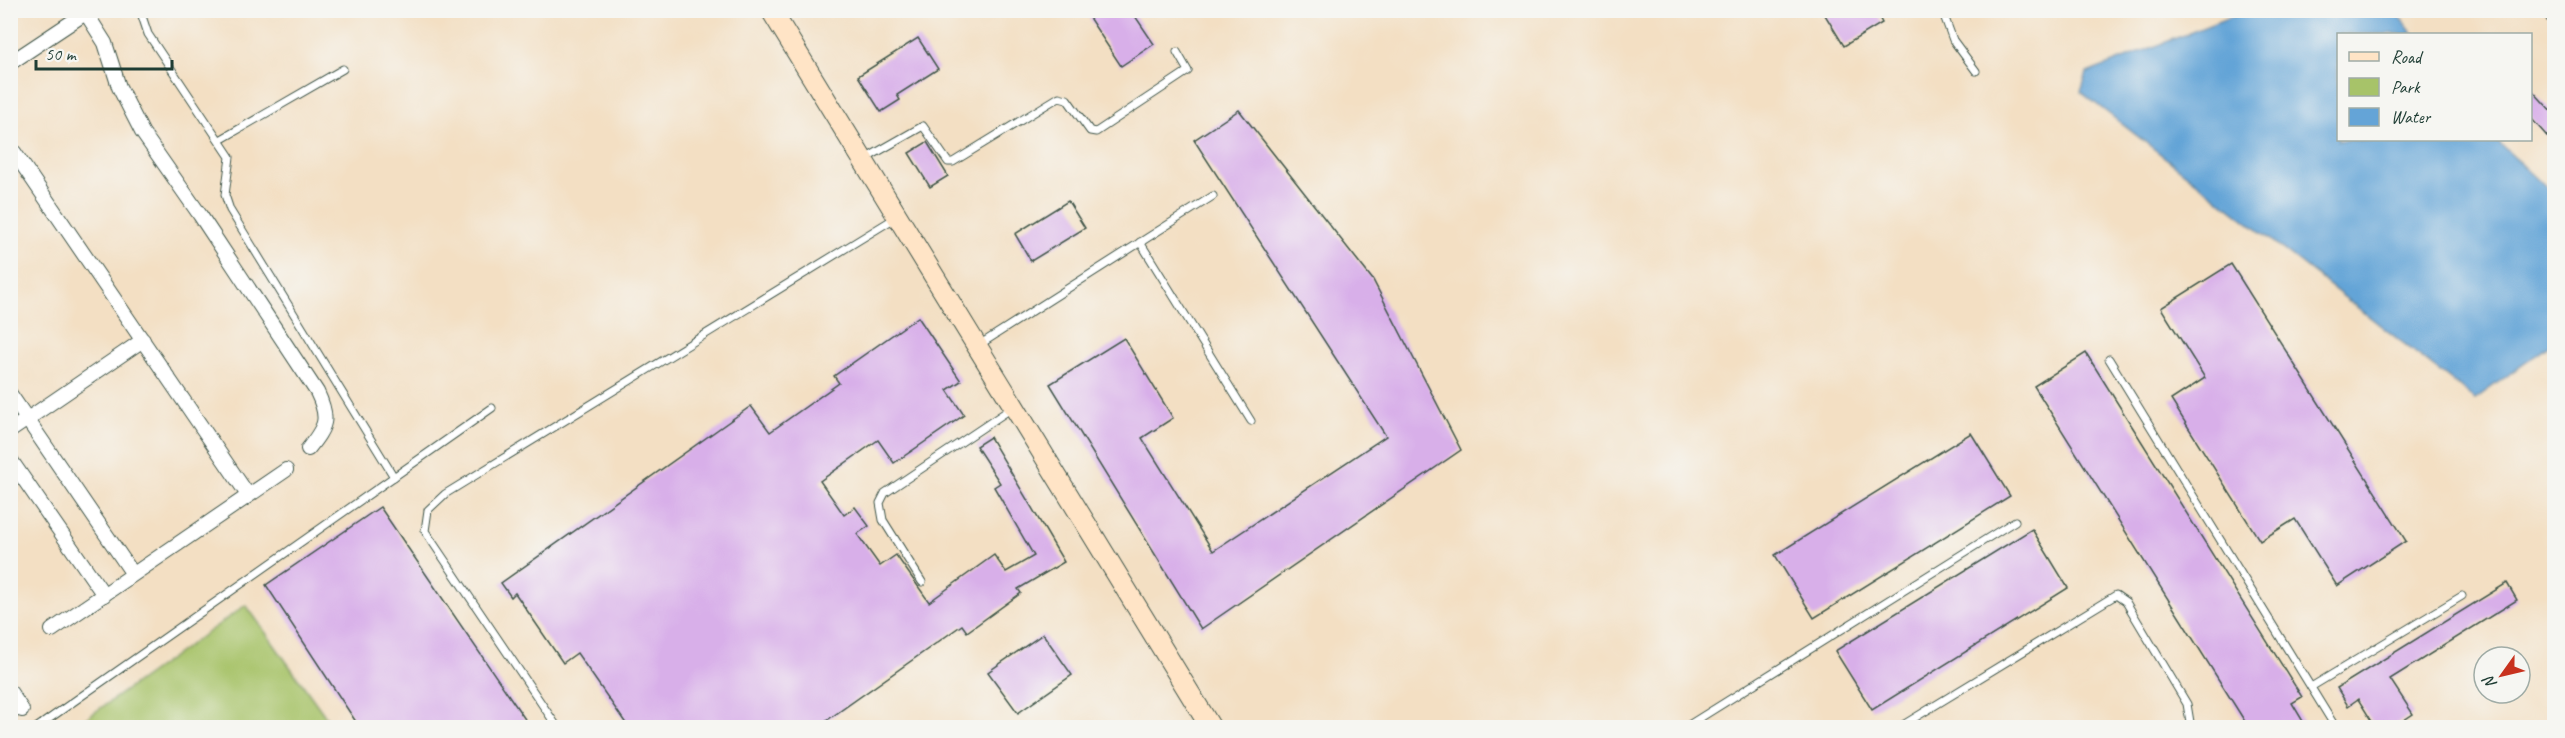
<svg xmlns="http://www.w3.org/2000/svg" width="2565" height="738" font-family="Caveat,sans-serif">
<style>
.green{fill:#a7c369;stroke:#63804e;stroke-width:1.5}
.water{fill:#64a4d7;stroke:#427086;stroke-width:1.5}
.building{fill:#d8afe9}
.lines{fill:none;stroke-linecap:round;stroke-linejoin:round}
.lane-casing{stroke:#3f5549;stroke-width:9}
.street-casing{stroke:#3f5549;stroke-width:16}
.secondary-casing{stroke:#3f5549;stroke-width:22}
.lane{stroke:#fff;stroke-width:7}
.street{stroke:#fff;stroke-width:14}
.secondary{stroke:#ffe4c6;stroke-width:20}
</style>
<rect width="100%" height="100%" fill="#f6f6f2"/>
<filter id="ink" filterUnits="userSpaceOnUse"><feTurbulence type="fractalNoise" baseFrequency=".0167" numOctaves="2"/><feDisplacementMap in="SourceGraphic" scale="12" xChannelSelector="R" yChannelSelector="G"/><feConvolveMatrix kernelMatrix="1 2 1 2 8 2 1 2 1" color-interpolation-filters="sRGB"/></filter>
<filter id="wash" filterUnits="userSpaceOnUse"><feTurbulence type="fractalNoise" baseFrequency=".008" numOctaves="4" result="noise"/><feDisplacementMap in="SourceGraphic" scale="24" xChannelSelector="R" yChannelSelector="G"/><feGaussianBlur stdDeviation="1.35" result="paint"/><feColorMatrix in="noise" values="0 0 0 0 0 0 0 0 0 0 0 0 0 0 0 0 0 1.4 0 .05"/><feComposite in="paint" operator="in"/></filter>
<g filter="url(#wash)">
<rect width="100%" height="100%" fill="#f3dfc3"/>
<path class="green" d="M246,605L333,727H74Z"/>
<path class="water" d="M2245,11H2395L2413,34H2338V140H2496L2554,195V342L2475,399L2081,92L2087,73Z"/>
<g id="blocks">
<g class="building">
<path d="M1084,10H1131L1154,44L1121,66Z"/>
<path d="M1822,10H1875L1882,23L1844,46Z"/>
<path d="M918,38L938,69L897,95L900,100L881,112L858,76Z"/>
<path d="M2530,88L2554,114V144L2530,117Z"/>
<path d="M1239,110L1373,280L1461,450L1201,629L1050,384L1124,338L1173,418L1142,438L1213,551L1386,436L1194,140Z"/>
<path d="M927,142L948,176L930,187L909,153Z"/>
<path d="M1068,201L1085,228L1031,261L1015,234Z"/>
<path d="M2231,264L2406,541L2337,586L2295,519L2260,541L2171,400L2205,378L2161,308Z"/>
<path d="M918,317L961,381L947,390L964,415L894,463L878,440L820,481L844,515L855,507L869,526L857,534L880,566L896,555L929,602L994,555L1006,572L1034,556L994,487L1000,483L976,446L990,437L1064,562L1018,589L1021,593L967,632L962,625L816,728H629L577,653L563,663L515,593L511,597L501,583L751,406L770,432L839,383L834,376Z"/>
<path d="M2086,353L2302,697L2292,703L2307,728H2249L2034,386Z"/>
<path d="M1971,433L2010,496L1814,618L1775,555Z"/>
<path d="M380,507L531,728H360L266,585Z"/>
<path d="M2032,529L2068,588L1872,710L1835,651Z"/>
<path d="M2507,583L2517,600L2390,679L2413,714L2392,728H2376L2358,699L2348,706L2337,688Z"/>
<path d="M1043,634L1072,675L1018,713L988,672Z"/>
</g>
</g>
</g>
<g filter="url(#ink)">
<use href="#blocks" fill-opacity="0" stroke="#3f5549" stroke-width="1.5"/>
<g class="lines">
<g class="lane-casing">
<g id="lane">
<path d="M140,10L148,34L230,157L225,195L230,210L394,477"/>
<path d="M1942,10L1953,40L1976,71"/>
<path d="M2545,10L2554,25"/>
<path d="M220,140L343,69"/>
<path d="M865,159L923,126L948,162H953L1059,97L1067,99L1090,131L1096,132L1188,71L1177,52"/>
<path d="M1140,242L1251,421"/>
<path d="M979,345L1213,196"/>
<path d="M2109,359L2336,728"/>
<path d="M922,582L883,520L880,503L885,493L1012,408"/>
<path d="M2311,687L2462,596"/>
<path d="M36,728L492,408"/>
<path d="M558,728L425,531L428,510L445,494L895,218"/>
<path d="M1684,728L2015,521"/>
<path d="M1898,728L2116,595L2126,602L2187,704L2191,728"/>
</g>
</g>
<g class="street-casing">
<g id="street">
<path d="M86,13L105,43L119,87L142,132L200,215L317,392C330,419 326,426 308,449"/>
<path d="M10,63L90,10"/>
<path d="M10,155L14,152L248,495"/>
<path d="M10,394L133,574"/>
<path d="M10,431L143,340"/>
<path d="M10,459L104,595"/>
<path d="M52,630L286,470"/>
<path d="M10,692L22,710"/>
</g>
</g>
<g class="secondary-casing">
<path id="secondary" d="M771,10L1211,728"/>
</g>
<use href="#lane" class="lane"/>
<use href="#street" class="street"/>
<use href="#secondary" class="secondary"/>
</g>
</g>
<rect width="2565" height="738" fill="none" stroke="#f6f6f2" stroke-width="36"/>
<rect x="2337" y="33" width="195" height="108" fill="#f6f6f2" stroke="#a0aca6" stroke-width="1.5"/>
<rect x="2349" y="52" width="30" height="9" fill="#ffe4c6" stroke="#a0aca6" stroke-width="1.5"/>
<text x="2391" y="63" font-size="18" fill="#1f3d34">Road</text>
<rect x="2349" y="78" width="30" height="18" fill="#a7c369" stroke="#a0aca6" stroke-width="1.5"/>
<text x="2391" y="93" font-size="18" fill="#1f3d34">Park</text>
<rect x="2349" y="108" width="30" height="18" fill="#64a4d7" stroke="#a0aca6" stroke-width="1.5"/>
<text x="2391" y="123" font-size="18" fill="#1f3d34">Water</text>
<g transform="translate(2502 675) rotate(236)"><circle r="28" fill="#f6f6f2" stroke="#a0aca6" stroke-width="1.5"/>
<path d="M0-4.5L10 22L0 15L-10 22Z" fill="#c8321e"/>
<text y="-9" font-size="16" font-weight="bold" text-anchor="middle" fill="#1f3d34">N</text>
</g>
<path d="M36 60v9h136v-9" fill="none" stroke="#1f3d34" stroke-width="3"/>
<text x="45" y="60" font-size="18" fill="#1f3d34" stroke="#f6f6f2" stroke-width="4.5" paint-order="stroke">50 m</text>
</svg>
